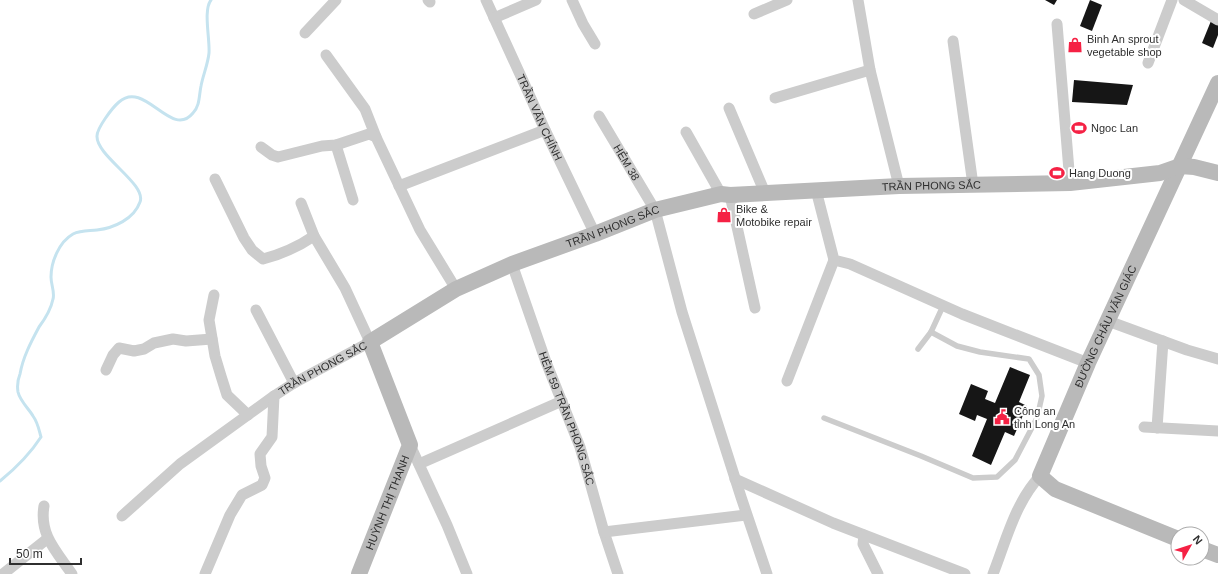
<svg xmlns="http://www.w3.org/2000/svg" width="1218" height="574" font-family="Helvetica,sans-serif">
<style>
.lines{fill:none;stroke-linecap:round;stroke-linejoin:round}
.stream{stroke:#c5e3ef;stroke-width:3}
.building{fill:#161616}
.lane{stroke:#ccc;stroke-width:5.5}
.street{stroke:#ccc;stroke-width:11}
.secondary{stroke:#b9b9b9;stroke-width:16}
.labels{text-anchor:middle;stroke-width:4;stroke-linejoin:round;paint-order:stroke}
.poi-label{font-size:11px;fill:#2f2f2f;stroke:#fff;text-anchor:start}
.street-label{font-size:11px;fill:#2f2f2f;stroke:#fff}
</style>
<rect width="100%" height="100%" fill="#fff"/>
<g class="lines">
<path class="stream" d="M0,481C16,468 30,454 41,437C39,430 38,423 33,416C29,409 20,401 18,392C17,386 18,379 20,374C23,357 31,342 39,327C45,319 51,309 53,299C55,292 51,285 51,277C51,262 59,242 73,234C81,230 89,231 97,230C114,228 134,219 140,202C147,184 96,156 97,136C97,128 112,108 119,102C145,79 171,140 193,113C200,106 199,95 201,86C203,75 208,64 209,53C210,39 203,10 211,0"/>
</g>
<g class="building">
<path d="M1045,0H1057L1054,5Z"/>
<path d="M1090,0L1102,5L1092,31L1080,26Z"/>
<path d="M1213,16L1218,18V35L1213,48L1202,43Z"/>
<path d="M1074,80L1133,85L1127,105L1072,102Z"/>
<path d="M1010,367L1030,375L1019,402L1027,406L1014,436L1005,432L991,465L972,456L987,419L977,415L975,421L959,414L971,384L988,391L985,399L995,403Z"/>
</g>
<g class="lines">
<g class="lane">
<path d="M931,332L943,306"/>
<path d="M824,418L921,456L973,478L997,477L1015,460L1037,418L1042,396L1039,375L1029,359L980,352L957,346L931,332L918,349"/>
</g>
<g class="street">
<path d="M428,0L430,2"/>
<path id="s1" d="M486,0L524,83L545,130L595,234"/>
<path d="M572,0L583,24L595,44"/>
<path d="M858,0L870,70L899,186"/>
<path d="M1184,0L1218,20"/>
<path d="M754,14L787,0"/>
<path d="M494,18L536,0"/>
<path d="M1057,24L1070,183"/>
<path d="M305,33L336,0"/>
<path d="M953,41L973,185"/>
<path d="M326,55L365,109L376,137"/>
<path d="M1148,63L1172,0"/>
<path d="M775,98L870,70"/>
<path d="M729,108L765,193"/>
<path id="s2" d="M599,116L655,210L682,312L741,497L767,574"/>
<path d="M686,132L721,194"/>
<path d="M336,145L353,200"/>
<path d="M261,147L272,155L278,157L322,146L336,145L369,134L376,137L420,230L456,289"/>
<path d="M215,179L244,238L252,250L263,259C282,254 298,247 314,236"/>
<path d="M399,186L545,130"/>
<path d="M816,190L834,260L850,264L962,314L1088,363"/>
<path d="M730,195L755,308"/>
<path id="s3" d="M512,264L546,362L580,447L604,532L618,574"/>
<path d="M214,295L209,320L215,356L221,376L227,395L248,415"/>
<path d="M256,310L294,383"/>
<path d="M1108,321L1187,350L1218,359"/>
<path d="M106,370L113,355L119,348L134,351L144,349L154,343L173,339L186,341L212,339"/>
<path d="M787,381L834,260"/>
<path d="M1144,427L1218,431"/>
<path d="M1157,428L1163,341"/>
<path d="M410,445L447,525L467,574"/>
<path d="M419,464L562,401"/>
<path d="M735,479L833,523L965,574"/>
<path d="M44,506C39,535 57,552 72,574"/>
<path id="s4" d="M122,516L180,464L274,396L294,383L370,342L345,288L314,236L301,203"/>
<path d="M604,532L746,515"/>
<path d="M864,535L863,544L878,574"/>
<path d="M3,574L47,539"/>
<path d="M205,574L230,515L242,495L262,485L265,478L261,466L260,454L272,437L274,396"/>
<path d="M993,574C1006,541 1015,503 1040,476"/>
</g>
<g class="secondary">
<path id="s5" d="M1178,539L1055,489L1040,476L1088,363L1218,83"/>
<path d="M1202,549L1218,555"/>
<path id="s6" d="M359,574L410,445L370,342L456,289L512,264L595,234L655,210L721,194L730,195L899,186L1070,183L1160,173L1180,166L1194,167L1218,173"/>
</g>
</g>
<defs>
<g id="shop-bare" transform="scale(1.2)"><path d="M-5-2.5h2.3a2.7 3.5 0 0 1 5.4 0H5L5.5 6h-11ZM-1.5-2.5h3a1.5 2.3 0 0 0-3 0Z" fill="#f52144" stroke="#fff" stroke-width="2.5" paint-order="stroke"/></g>
<g id="stadium-bare" transform="scale(1.2)"><path d="M0-5a6.5 5 0 1 0 0 10a6.5 5 0 1 0 0-10ZM-3.5-1.8h7v3.6h-7Z" fill="#f52144" stroke="#fff" stroke-width="2.5" paint-order="stroke"/></g>
<g id="civic-bare" transform="scale(1.2)"><path d="M-.6-6.5H3V-4.5H.6V-3L4-1V1h2V6H-6V1h2V-1L-.6-3ZM-1.2 2.5V6h2.4V2.5Z" fill="#f52144" stroke="#fff" stroke-width="2.5" paint-order="stroke"/></g>
</defs>
<g fill-rule="evenodd">
<use href="#shop-bare" x="1075" y="45"/>
<use href="#stadium-bare" x="1079" y="128"/>
<use href="#stadium-bare" x="1057" y="173"/>
<use href="#shop-bare" x="724" y="215"/>
<use href="#civic-bare" x="1002" y="417"/>
</g>
<g class="labels">
<g class="poi-label">
<text x="1087" y="43">Binh An sprout<tspan x="1087" dy="13">vegetable shop</tspan></text>
<text x="1091" y="132">Ngoc Lan</text>
<text x="1069" y="177">Hang Duong</text>
<text x="736" y="213">Bike &amp;<tspan x="736" dy="13">Motobike repair</tspan></text>
<text x="1014" y="415">Công an<tspan x="1014" dy="13">tỉnh Long An</tspan></text>
</g>
<g class="street-label">
<text dy="4" stroke="none"><textPath href="#s1" startOffset="129">TRẦN VĂN CHÍNH</textPath></text>
<text dy="4" stroke="none"><textPath href="#s2" startOffset="54">HẺM 38</textPath></text>
<text dy="4" stroke="none"><textPath href="#s6" startOffset="843">TRẦN PHONG SẮC</textPath></text>
<text dy="4" stroke="none"><textPath href="#s6" startOffset="519">TRẦN PHONG SẮC</textPath></text>
<text dy="4" stroke="none"><textPath href="#s5" startOffset="316">ĐƯỜNG CHÂU VĂN GIÁC</textPath></text>
<text dy="4" stroke="none"><textPath href="#s4" startOffset="250">TRẦN PHONG SẮC</textPath></text>
<text dy="4" stroke="none"><textPath href="#s3" startOffset="164">HẺM 59 TRẦN PHONG SẮC</textPath></text>
<text dy="4" stroke="none"><textPath href="#s6" startOffset="77">HUỲNH THỊ THANH</textPath></text>
</g>
</g>
<g transform="translate(1190 546) rotate(51)"><circle r="19" fill="#ffffff" stroke="#acacac"/>
<path d="M0-3L7 15L0 10L-7 15Z" fill="#f52144"/>
<text y="-6" font-size="11" font-weight="bold" text-anchor="middle" fill="#2f2f2f">N</text>
</g>
<path d="M10 558v6h71v-6" fill="none" stroke="#2f2f2f" stroke-width="2"/>
<text x="16" y="558" font-size="12" fill="#2f2f2f" stroke="#ffffff" stroke-width="3" paint-order="stroke">50 m</text>
</svg>
